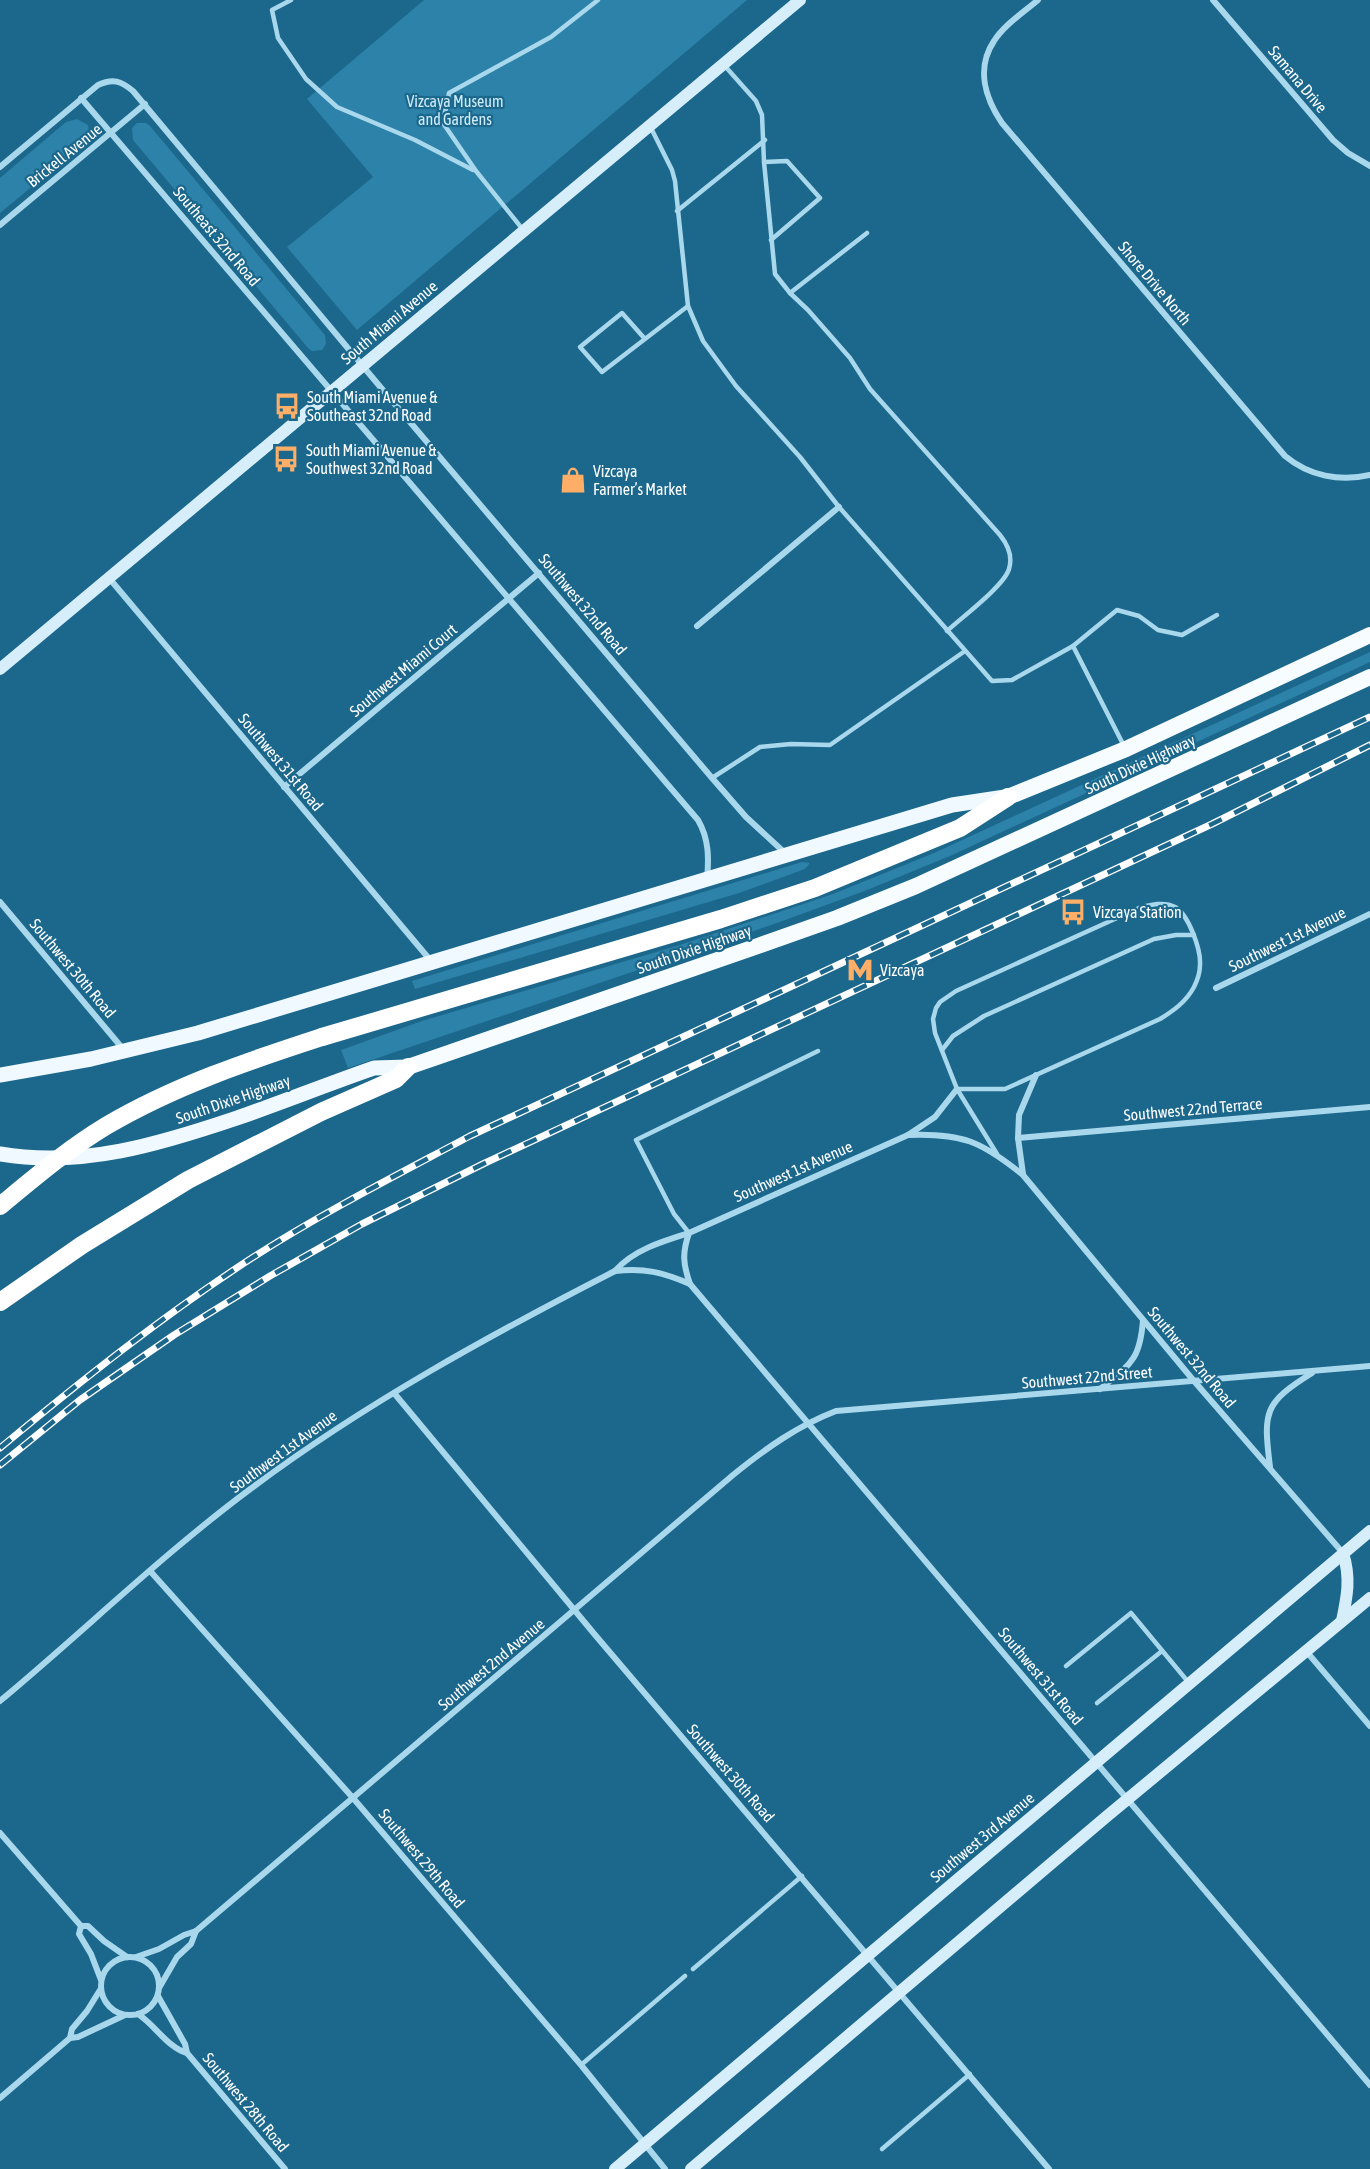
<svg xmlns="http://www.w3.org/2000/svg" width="1370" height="2169" font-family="'Asap Condensed',sans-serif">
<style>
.green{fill:#2c82a9}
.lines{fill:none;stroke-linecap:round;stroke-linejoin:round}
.service{stroke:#a9d8ed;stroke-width:4.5}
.minor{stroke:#a9d8ed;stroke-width:6}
.secondary{stroke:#d6eefa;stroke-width:12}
.primary{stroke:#eff9ff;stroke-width:15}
.trunk{stroke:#f7fcff;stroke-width:16}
.motorway{stroke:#fff;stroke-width:18}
.rail-casing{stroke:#fff;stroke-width:7}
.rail{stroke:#1c688d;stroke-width:4.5;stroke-dasharray:14;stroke-linecap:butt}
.motorway-bridge{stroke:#fff;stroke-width:18}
.labels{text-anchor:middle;stroke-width:4.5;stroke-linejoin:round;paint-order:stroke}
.street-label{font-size:16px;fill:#fff;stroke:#1c688d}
.park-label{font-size:16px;fill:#cfecfa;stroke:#1c688d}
.poi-label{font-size:16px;fill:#fff;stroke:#1c688d;text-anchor:start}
</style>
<rect width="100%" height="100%" fill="#1c688d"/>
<g class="green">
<path d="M424,0H747L357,330L287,247L373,177L307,99Z"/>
<path d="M77,119L88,125L90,136L86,142L0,213V178L66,122Z"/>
<path d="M137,123H146L150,126L325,335L326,344L322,350L312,351L308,348L133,140L132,128Z"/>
<path d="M1370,652V662L950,856L867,890L777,923L348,1068L341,1050L422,1021L680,945L833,894L934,853Z"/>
<path d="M802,862L810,863L805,869L739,893L415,989L412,981Z"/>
</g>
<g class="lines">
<g class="service">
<path d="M291,0L272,10L278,38L306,79L337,107L415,140L473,170"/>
<path d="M724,65L756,101L762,115L764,162L775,274L790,293L808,310L850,358L870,389L1000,535C1008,545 1013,556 1009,569C1004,586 961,618 947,631"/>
<path d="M650,126L672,170L675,181L688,306L703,341L736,386L800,457L839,507L992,681L1012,680L1073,646L1124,746"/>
<path d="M764,162L787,161L820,198L771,240"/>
<path d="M677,211L765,140"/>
<path d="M524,231L476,171L443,123L449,93L551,37L598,0"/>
<path d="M790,293L867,233"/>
<path d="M645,339L622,313L580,347L602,372L688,306"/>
<path d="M1073,646L1117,610L1139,616L1158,630L1182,635L1217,615"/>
<path d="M712,778L760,747L791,744L830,745L965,651"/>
<path d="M942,1050L953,1036L984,1016L1154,939L1176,935H1194"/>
<path d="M957,1089H1005L1160,1019C1173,1011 1186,1002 1194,987C1197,981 1200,972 1200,965C1201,950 1189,915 1175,907C1164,901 1150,905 1139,908L956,991L940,1002L936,1008L933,1019L935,1033L957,1089L997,1154"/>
<path d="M689,1233L674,1214L636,1140L818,1051"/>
<path d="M1066,1666L1131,1613L1189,1683"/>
<path d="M1097,1703L1162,1651"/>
<path d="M693,1969L802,1876"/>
<path d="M581,2065L685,1976"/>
<path d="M882,2149L970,2074"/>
</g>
<g class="minor">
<path d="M1038,0C1024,12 1004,25 994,41C976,68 985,98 1002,123L1285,456C1309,476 1340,482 1370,475"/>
<path d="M1213,0L1333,140L1348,153L1370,166"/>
<path d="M81,98L698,820C709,839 709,858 707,879"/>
<path d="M0,167L98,85C113,78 121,81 133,91L382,389L712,778L746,817L785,853"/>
<path d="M0,225L145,104"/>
<path d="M109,578L431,961"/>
<path d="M697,626L839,507"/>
<path d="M284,787L539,573"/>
<path d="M0,902L123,1049"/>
<path d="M1216,988L1370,914"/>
<path d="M908,1135C962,1133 981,1141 1023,1175L1194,1381L1343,1553"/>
<path d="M1018,1138L1370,1107"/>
<path d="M1023,1174L1018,1138L1019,1115L1036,1075"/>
<path d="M689,1233C682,1253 683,1264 690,1284L1370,2085"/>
<path d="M615,1271C633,1250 663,1241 689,1233L908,1135L935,1117L957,1089"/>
<path d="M1100,1389C1131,1364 1140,1360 1143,1320"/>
<path d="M394,1393L596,1636L1049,2169"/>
<path d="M1270,1467C1263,1411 1264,1403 1312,1373"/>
<path d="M151,1572L353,1798L581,2065L665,2169"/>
<path d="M1306,1651L1370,1726"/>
<path d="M0,1701C84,1631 165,1552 253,1487C366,1403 490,1335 615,1271C645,1268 662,1272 690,1284"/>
<path d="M0,1833L81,1926H88L104,1941L127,1957"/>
<path d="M81,1926L79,1934L91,1954L101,1980"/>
<circle cx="130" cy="1986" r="29"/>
<path d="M136,1957L159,1949L184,1935L196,1931L733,1475C765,1449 797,1426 836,1411L1370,1366"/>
<path d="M159,1988L177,1957L191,1944L196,1931"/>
<path d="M158,1996L185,2044L187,2053L285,2169"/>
<path d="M138,2014C155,2025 168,2048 187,2053"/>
<path d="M70,2038L72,2029L87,2011L100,1990"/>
<path d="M0,2098L70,2038L78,2037L125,2015"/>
</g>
<g class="secondary">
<path d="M0,669L800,0"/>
<path d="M1342,1621C1347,1597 1351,1578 1343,1553"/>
<path d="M615,2169L1370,1531"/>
<path d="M691,2169L1106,1817L1370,1598"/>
</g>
<g class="primary">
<path d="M0,1075L91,1059L198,1033L952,805L1005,797"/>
<path d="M0,1154C82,1168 160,1144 237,1118C283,1102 328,1084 374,1068L408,1067"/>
</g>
<g class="trunk">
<path d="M1008,797L1126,749L1370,635"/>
<path d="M408,1067L755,947L837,918L916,886L1370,677"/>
</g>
<g class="motorway">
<path d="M322,1037L721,919L815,888L960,828L1008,797"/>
<path d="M0,1302L82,1245L188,1180L321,1112L396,1079L408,1067"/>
</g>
<g class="rail-casing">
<g id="rail">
<path d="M0,1448C82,1380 165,1314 255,1256C324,1212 397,1175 470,1136L1370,717"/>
<path d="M0,1465L80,1400L174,1335L270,1276L362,1224L485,1163L1212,824L1370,745"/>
</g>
</g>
<use href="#rail" class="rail"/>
<path class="motorway-bridge" d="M0,1206C34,1178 68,1149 106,1126C174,1086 248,1061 322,1037"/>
</g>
<defs>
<g id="bus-bare" transform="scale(2.07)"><path d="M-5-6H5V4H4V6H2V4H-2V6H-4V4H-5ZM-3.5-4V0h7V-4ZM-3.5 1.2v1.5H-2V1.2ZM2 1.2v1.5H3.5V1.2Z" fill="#feae67" stroke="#1c688d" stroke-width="2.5" paint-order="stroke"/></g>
<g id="shop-bare" transform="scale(2.07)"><path d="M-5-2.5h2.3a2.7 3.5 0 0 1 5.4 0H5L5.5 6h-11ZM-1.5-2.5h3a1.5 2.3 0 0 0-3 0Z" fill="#feae67" stroke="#1c688d" stroke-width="2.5" paint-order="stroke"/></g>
<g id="metro-bare" transform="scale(2.07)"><path d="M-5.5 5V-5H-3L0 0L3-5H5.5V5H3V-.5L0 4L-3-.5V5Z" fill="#feae67" stroke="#1c688d" stroke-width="2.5" paint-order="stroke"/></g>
</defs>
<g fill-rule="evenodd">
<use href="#bus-bare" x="287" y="406"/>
<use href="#bus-bare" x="286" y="459"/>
<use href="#shop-bare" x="573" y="480"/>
<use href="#bus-bare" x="1073" y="912"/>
<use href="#metro-bare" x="860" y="970"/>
</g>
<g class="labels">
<g class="street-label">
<text transform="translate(1298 79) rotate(50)" y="6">Samana Drive</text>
<text transform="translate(64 155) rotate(-39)" y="6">Brickell Avenue</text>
<text transform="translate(217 236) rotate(50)" y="6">Southeast 32nd Road</text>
<text transform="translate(1155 283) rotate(50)" y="6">Shore Drive North</text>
<text transform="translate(389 322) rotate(-40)" y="6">South Miami Avenue</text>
<text transform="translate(583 604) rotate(50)" y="6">Southwest 32nd Road</text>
<text transform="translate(403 670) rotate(-40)" y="6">Southwest Miami Court</text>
<text transform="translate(281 762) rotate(50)" y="6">Southwest 31st Road</text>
<text transform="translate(1140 764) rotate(-25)" y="6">South Dixie Highway</text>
<text transform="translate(1287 939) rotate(-26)" y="6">Southwest 1st Avenue</text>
<text transform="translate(694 949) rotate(-19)" y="6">South Dixie Highway</text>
<text transform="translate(73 968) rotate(50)" y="6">Southwest 30th Road</text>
<text transform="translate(233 1099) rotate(-19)" y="6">South Dixie Highway</text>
<text transform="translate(1193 1109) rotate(-5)" y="6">Southwest 22nd Terrace</text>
<text transform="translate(793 1171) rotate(-24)" y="6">Southwest 1st Avenue</text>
<text transform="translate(1192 1357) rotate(50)" y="6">Southwest 32nd Road</text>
<text transform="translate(1087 1377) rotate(-5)" y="6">Southwest 22nd Street</text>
<text transform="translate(283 1451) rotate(-36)" y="6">Southwest 1st Avenue</text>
<text transform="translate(491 1664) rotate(-40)" y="6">Southwest 2nd Avenue</text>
<text transform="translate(1041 1676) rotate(50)" y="6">Southwest 31st Road</text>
<text transform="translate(731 1773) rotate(49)" y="6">Southwest 30th Road</text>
<text transform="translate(982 1837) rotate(-40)" y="6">Southwest 3rd Avenue</text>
<text transform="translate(422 1858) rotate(50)" y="6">Southwest 29th Road</text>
<text transform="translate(246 2102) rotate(50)" y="6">Southwest 28th Road</text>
</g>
<g class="park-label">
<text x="455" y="107">Vizcaya Museum<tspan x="455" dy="18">and Gardens</tspan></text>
</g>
<g class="poi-label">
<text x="307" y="403">South Miami Avenue &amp;<tspan x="307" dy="18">Southeast 32nd Road</tspan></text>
<text x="306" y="456">South Miami Avenue &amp;<tspan x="306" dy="18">Southwest 32nd Road</tspan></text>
<text x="593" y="477">Vizcaya<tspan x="593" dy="18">Farmer’s Market</tspan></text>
<text x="1093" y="918">Vizcaya Station</text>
<text x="880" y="976">Vizcaya</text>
</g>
</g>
</svg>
